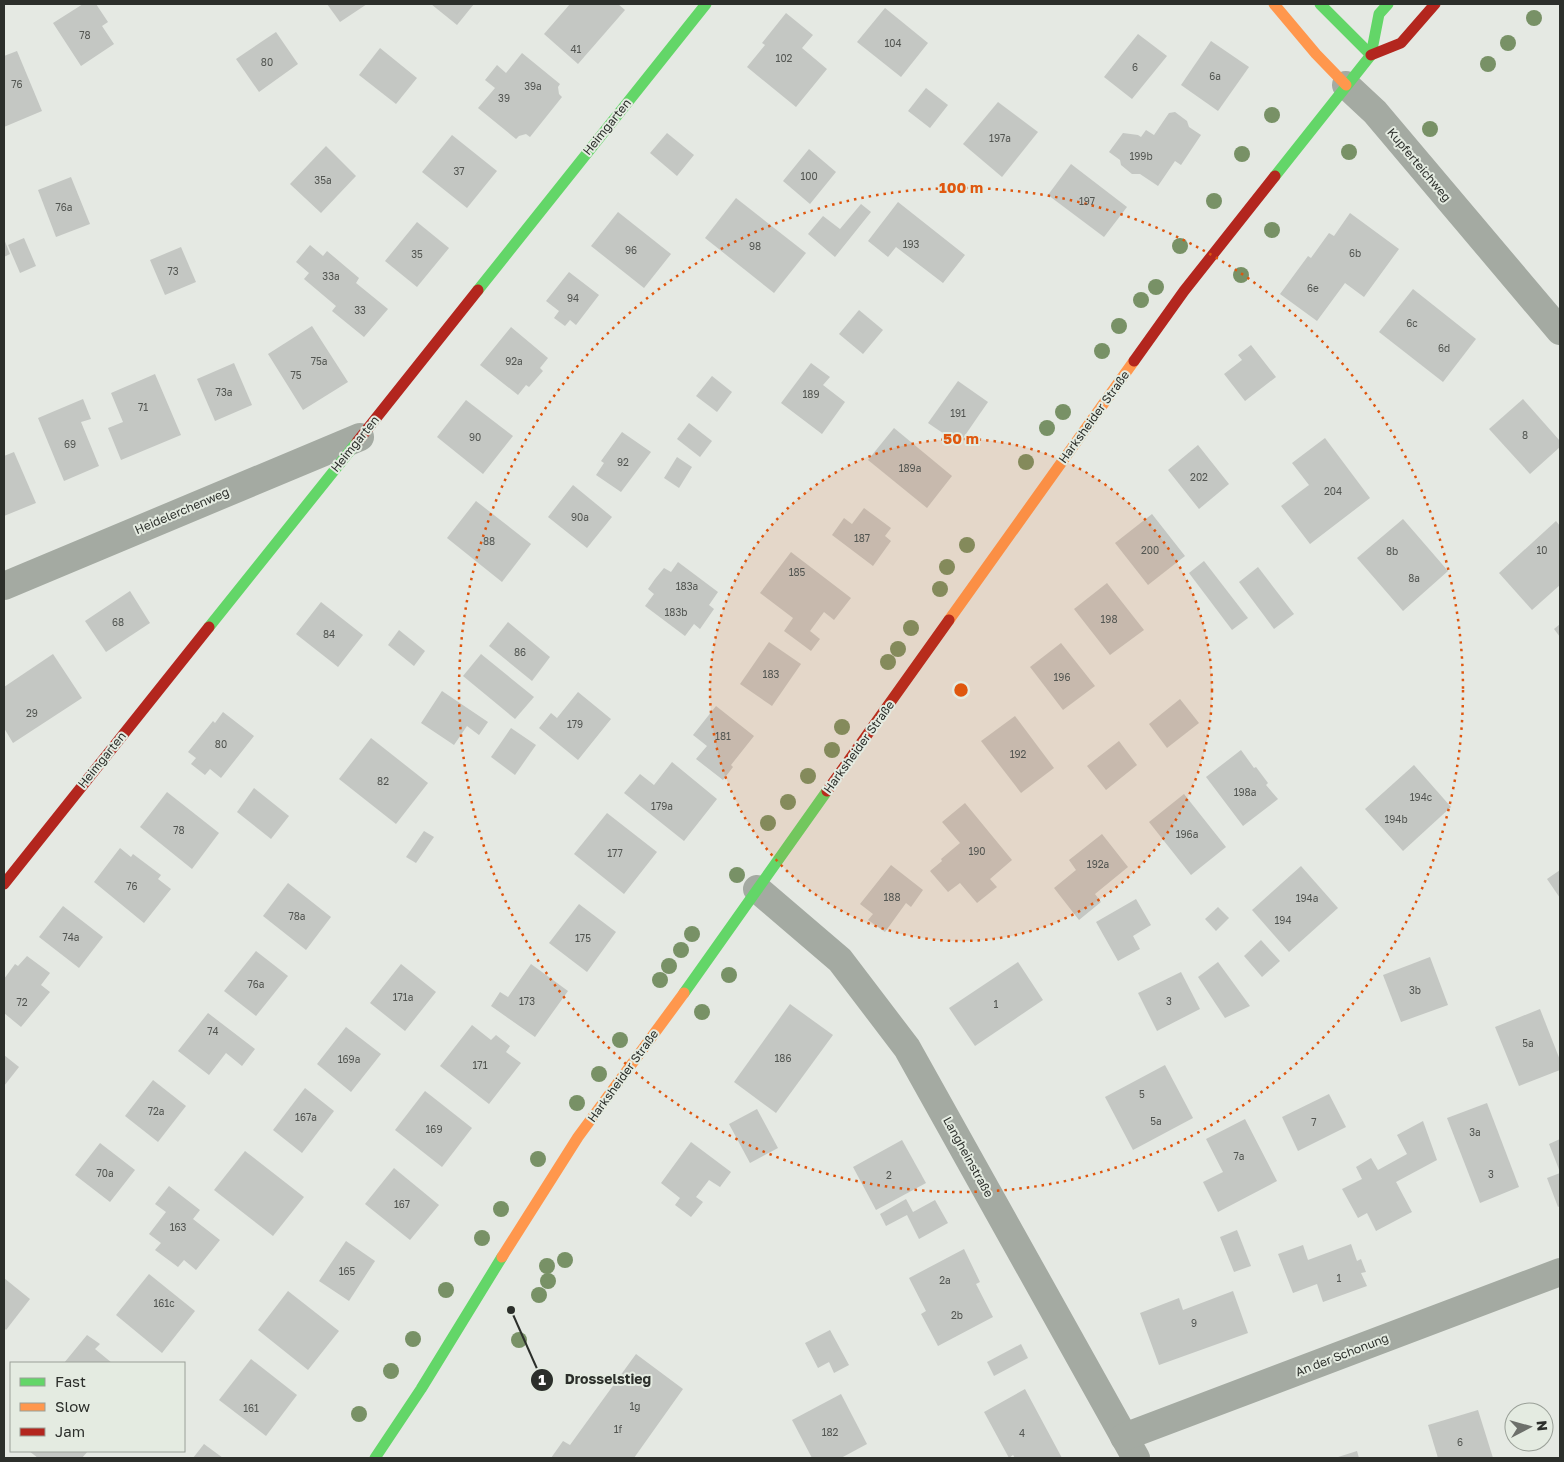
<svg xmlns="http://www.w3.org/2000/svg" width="1564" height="1462" font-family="'Golos Text',sans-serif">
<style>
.building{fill:#c4c7c3}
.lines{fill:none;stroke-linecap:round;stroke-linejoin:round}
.street{stroke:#a4aaa2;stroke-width:28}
.fast{stroke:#63d668;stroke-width:11}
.slow{stroke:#ff974d;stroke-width:11}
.jam{stroke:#b3261e;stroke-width:11}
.tree{fill:#789166}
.ring{fill:none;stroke:#df570e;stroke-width:2.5;stroke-dasharray:2.5 5}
.labels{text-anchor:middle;stroke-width:4;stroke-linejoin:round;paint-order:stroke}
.number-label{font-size:10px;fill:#525551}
.street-label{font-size:12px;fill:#2c2f2b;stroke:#e4ebe1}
.centre{fill:#df570e;stroke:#e4ebe1;stroke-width:2.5}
.ring-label{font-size:15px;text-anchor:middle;font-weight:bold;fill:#df570e;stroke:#e4ebe1;stroke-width:4;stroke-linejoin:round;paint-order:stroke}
.leader{fill:none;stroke:#2c2f2b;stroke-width:2}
.callout-dot{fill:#2c2f2b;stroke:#e4ebe1;stroke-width:2}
.mark-label{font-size:15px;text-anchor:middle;font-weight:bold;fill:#fff}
.callout-label{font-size:14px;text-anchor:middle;font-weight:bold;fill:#2c2f2b;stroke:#e4ebe1;stroke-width:4;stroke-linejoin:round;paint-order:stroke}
</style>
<rect width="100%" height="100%" fill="#e5e9e3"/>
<g class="building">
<path d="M83,4H96L108,22L102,26L114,44L81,66L53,23Z"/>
<path d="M327,4H367L340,22Z"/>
<path d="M431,4H474L457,25Z"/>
<path d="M570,4H618L625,10L578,64L544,34Z"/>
<path d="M885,8L928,43L901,77L857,42Z"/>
<path d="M786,13L813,35L802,48L827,69L796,107L747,67L765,45L762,43Z"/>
<path d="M276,32L298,64L259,92L236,59Z"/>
<path d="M1138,34L1167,56L1132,99L1104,77Z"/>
<path d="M1211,41L1249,67L1218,111L1181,85Z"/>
<path d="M380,48L417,78L396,104L359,75Z"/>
<path d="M17,51L42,111L4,127V56Z"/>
<path d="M522,53L560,84L558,87L559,94L562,97L530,137L526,134L519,136L516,139L478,108L495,88L485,80L497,65L506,73Z"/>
<path d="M926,88L948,105L930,128L908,111Z"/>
<path d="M998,102L1038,132L1002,177L963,144Z"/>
<path d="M1175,112L1187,121L1189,127L1201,135L1181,165L1175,161L1158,186L1140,174H1132L1121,165L1120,160L1109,152L1123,133L1138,135L1141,137L1146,130L1154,135L1169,113Z"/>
<path d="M667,133L694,155L677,176L650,153Z"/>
<path d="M452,135L497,171L467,208L422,172Z"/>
<path d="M326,146L356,176L321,213L290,184Z"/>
<path d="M809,149L836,172L810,204L783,181Z"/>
<path d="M1071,164L1127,207L1104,237L1048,195Z"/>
<path d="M71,177L90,224L56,237L38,190Z"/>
<path d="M736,198L806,253L774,293L705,238Z"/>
<path d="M898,202L965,255L943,283L896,247L888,257L868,241Z"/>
<path d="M861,204L871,212L835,257L808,234L823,216L840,229Z"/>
<path d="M618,212L671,254L644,288L591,246Z"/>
<path d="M1350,213L1399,249L1364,297L1345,283L1317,321L1280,294L1308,256L1311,258L1329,233L1334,236Z"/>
<path d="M417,222L449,248L417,287L385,261Z"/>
<path d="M24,238L36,266L20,273L8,245Z"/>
<path d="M4,239L10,254L4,257Z"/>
<path d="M310,245L323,256L327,251L359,278L356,283L388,309L364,337L332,311L336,306L304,279L309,273L296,262Z"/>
<path d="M181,247L196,282L165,295L150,260Z"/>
<path d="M569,272L599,295L576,325L570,320L565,326L554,318L559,311L546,301Z"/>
<path d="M1413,289L1476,339L1443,382L1379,332Z"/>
<path d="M859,310L883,330L863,354L839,334Z"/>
<path d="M312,326L348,382L303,410L268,354Z"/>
<path d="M511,327L548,358L540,368L543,371L529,387L526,385L518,395L480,365Z"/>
<path d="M1251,345L1276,377L1245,401L1224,374L1242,360L1238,355Z"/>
<path d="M234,363L252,405L215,421L197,379Z"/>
<path d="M811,363L830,377L823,385L845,402L822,434L781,403Z"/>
<path d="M155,374L181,435L121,460L108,428L123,422L111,393Z"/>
<path d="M712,376L732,392L717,412L696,396Z"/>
<path d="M958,381L988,402L959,444L928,423Z"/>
<path d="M83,399L91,419L81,422L99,466L64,481L38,418Z"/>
<path d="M1523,399L1560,441V447L1530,474L1489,429Z"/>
<path d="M466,400L513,436L483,474L437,437Z"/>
<path d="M689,423L712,441L700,457L677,439Z"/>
<path d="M894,428L952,476L927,508L868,460Z"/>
<path d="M622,432L651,452L621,492L596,475L604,463L601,461Z"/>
<path d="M1325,438L1370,498L1310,544L1281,506L1309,485L1292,463Z"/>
<path d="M1198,445L1229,484L1199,509L1168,470Z"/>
<path d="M14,452L36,503L4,516V456Z"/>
<path d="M677,457L692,467L679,488L664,478Z"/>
<path d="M573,485L612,517L587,548L548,517Z"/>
<path d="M476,501L531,544L502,582L447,538Z"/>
<path d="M864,508L891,528L885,536L891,541L873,566L832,535L844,518L852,524Z"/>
<path d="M1152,514L1185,556L1148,585L1115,543Z"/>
<path d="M1403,519L1448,571L1403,611L1357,558Z"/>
<path d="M1556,521L1560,526V585L1532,610L1499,573Z"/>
<path d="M791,552L851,598L834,620L824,612L810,631L820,639L811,651L784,631L793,618L760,593Z"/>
<path d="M1204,561L1248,618L1232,630L1189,573Z"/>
<path d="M678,562L718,592L709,605L714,609L700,629L694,624L685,636L645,606L654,594L648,589L655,579L664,568L671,572Z"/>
<path d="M1258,567L1294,614L1274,629L1239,582Z"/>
<path d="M1107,583L1144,630L1110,655L1074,609Z"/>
<path d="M130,591L150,623L106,652L85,621Z"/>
<path d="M321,602L363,635L338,667L296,634Z"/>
<path d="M508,622L550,657L532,681L489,646Z"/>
<path d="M1560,624V637L1554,629Z"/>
<path d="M399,630L425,651L414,666L388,645Z"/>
<path d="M769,642L801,664L772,706L740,684Z"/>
<path d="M1061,643L1095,686L1063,710L1030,667Z"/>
<path d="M53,654L82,698L13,743L4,728V687Z"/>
<path d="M481,654L534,697L515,719L463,676Z"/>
<path d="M442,691L488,722L479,735L467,726L454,745L421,723Z"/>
<path d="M578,692L611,719L578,760L539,728L551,713L557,718Z"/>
<path d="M1180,699L1199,723L1167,748L1149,724Z"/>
<path d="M716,706L754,736L731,765L733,767L723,780L696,759L707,746L693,735Z"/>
<path d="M223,712L254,736L221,778L210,769L205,775L191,764L196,758L188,752L213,721L215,723Z"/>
<path d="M1015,716L1054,768L1021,793L981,741Z"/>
<path d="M511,728L536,745L515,775L491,757Z"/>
<path d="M371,738L428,783L396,824L339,779Z"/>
<path d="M1119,741L1137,765L1106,790L1087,766Z"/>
<path d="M1241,750L1254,768L1256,767L1268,783L1266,785L1278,799L1243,826L1206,777Z"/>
<path d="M672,762L717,799L684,841L624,793L640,774L654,785Z"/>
<path d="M1414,765L1451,807L1403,851L1365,809Z"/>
<path d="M254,788L289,816L271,839L237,812Z"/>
<path d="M167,792L219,833L192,869L140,827Z"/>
<path d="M1184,794L1226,847L1191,875L1149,822Z"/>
<path d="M965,803L1012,860L990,879L997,887L977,903L960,883L948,892L930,871L942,861L941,859L960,843L942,822Z"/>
<path d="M607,813L657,852L624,894L574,854Z"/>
<path d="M424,831L434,837L416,863L406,857Z"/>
<path d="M1102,834L1128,867L1095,894L1101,902L1079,920L1054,888L1076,870L1069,860Z"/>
<path d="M120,848L131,857L133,854L161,875L158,879L171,889L144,923L94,882Z"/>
<path d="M891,865L923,890L911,907L906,903L885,932L868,920L873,914L860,904Z"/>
<path d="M1301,866L1338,908L1289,952L1252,910Z"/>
<path d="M1560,870V898L1547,879Z"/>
<path d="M288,883L331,917L306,950L263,916Z"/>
<path d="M1136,899L1151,925L1133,936L1140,949L1118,961L1096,922Z"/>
<path d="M579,904L616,932L587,972L549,943Z"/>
<path d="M63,906L103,937L79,968L39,937Z"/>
<path d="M1218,907L1229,918L1216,931L1205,919Z"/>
<path d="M1261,940L1280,961L1262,977L1244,956Z"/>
<path d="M256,951L288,976L256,1016L224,991Z"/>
<path d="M27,956L50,973L41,985L50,992L21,1027L4,1013V979L15,964L18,966Z"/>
<path d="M1430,957L1448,1005L1401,1022L1383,975Z"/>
<path d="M1018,962L1043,1000L975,1046L949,1008Z"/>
<path d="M1218,962L1250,1006L1225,1018L1198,977Z"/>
<path d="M401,964L436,992L405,1031L370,1003Z"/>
<path d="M531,964L568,991L535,1037L491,1006L500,992L508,997Z"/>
<path d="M1181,972L1200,1009L1157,1031L1138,993Z"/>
<path d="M790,1004L833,1035L776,1113L734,1082Z"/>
<path d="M1540,1009L1560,1060V1070L1519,1086L1495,1027Z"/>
<path d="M208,1013L255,1049L242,1066L226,1053L209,1075L178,1051Z"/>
<path d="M472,1025L491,1040L496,1035L510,1046L506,1052L521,1063L489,1104L440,1066Z"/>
<path d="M346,1027L381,1054L351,1092L317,1064Z"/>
<path d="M4,1055L19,1067L4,1086Z"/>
<path d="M1165,1065L1193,1118L1133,1150L1105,1097Z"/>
<path d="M153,1080L186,1106L158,1142L125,1116Z"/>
<path d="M305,1088L334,1111L302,1153L273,1130Z"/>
<path d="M425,1091L472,1128L442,1167L395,1130Z"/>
<path d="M1329,1094L1346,1127L1298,1151L1282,1117Z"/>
<path d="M1487,1103L1519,1187L1480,1203L1447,1118Z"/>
<path d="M757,1109L778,1148L750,1163L729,1124Z"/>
<path d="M1245,1119L1277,1181L1218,1212L1203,1182L1223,1172L1206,1139Z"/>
<path d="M1423,1121L1437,1160L1396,1182L1412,1212L1376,1231L1367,1213L1358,1218L1342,1189L1362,1179L1356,1167L1371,1158L1378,1170L1407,1154L1397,1135Z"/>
<path d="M1560,1139V1172L1549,1144Z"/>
<path d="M902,1140L926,1183L876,1210L853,1167Z"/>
<path d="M691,1142L731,1172L720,1187L709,1180L696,1197L703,1202L691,1217L675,1205L680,1198L661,1183Z"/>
<path d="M100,1143L135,1170L110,1202L75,1175Z"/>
<path d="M245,1151L304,1197L273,1236L214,1190Z"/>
<path d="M394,1168L439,1205L410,1240L365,1204Z"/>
<path d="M1560,1173V1206L1558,1207L1547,1178Z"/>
<path d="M169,1186L200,1210L193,1219L220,1240L196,1270L184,1260L178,1267L155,1250L161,1243L149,1234L166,1212L155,1204Z"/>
<path d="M906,1199L913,1212L935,1200L948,1223L919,1239L907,1215L886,1226L880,1214Z"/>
<path d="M1237,1230L1251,1266L1234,1272L1220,1237Z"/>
<path d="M346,1241L375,1261L349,1301L319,1281Z"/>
<path d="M1351,1244L1357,1261L1361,1259L1366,1272L1361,1273L1367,1286L1323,1302L1317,1284L1293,1293L1278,1254L1303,1245L1308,1260Z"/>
<path d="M964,1249L980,1282L976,1284L993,1317L938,1346L921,1314L926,1311L909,1278Z"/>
<path d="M149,1274L195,1311L162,1353L116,1315Z"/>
<path d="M4,1278L30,1299L6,1330L4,1328Z"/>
<path d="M288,1291L339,1331L308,1370L258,1330Z"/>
<path d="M1233,1291L1248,1333L1159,1365L1140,1313L1179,1298L1183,1310Z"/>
<path d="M830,1330L849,1365L834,1373L829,1362L818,1368L805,1343Z"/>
<path d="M87,1335L100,1344L95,1349L112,1363H64Z"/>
<path d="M1021,1344L1028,1358L994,1376L987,1362Z"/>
<path d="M636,1354L683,1389L634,1458H551L563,1441L570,1445Z"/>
<path d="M251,1359L297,1395L266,1436L219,1400Z"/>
<path d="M1025,1389L1062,1458H1015L1013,1455L1009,1458L984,1412Z"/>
<path d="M841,1394L867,1444L841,1458H812L792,1420Z"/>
<path d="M1478,1410L1493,1458H1438L1428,1425Z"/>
<path d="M204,1444L223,1458H193Z"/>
<path d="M29,1451H88L82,1458H38Z"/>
<path d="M1357,1451L1359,1458H1335Z"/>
</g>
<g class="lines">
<g class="street">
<path d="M1346,85L1375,112L1560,331"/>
<path d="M4,586L360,437"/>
<path d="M757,889L840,960L907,1048L1136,1458"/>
<path d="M1124,1437L1560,1272"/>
</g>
<g class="fast">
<path d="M1320,4L1371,55"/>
<path d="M1275,176L1371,55L1379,14L1388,4"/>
<path d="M478,290L706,4"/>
<path d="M209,627L357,442"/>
<path d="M684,993L827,791"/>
<path d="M375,1458L421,1389L502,1257"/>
</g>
<g class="slow">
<path d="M1274,4L1316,54L1346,85"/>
<path d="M949,620L1134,361"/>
<path d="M502,1257L578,1137L684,993"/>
</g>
<g class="jam">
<path d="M1371,55L1401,43L1435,4"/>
<path d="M1134,361L1184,291L1275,176"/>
<path d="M357,442L478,290"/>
<path d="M827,791L949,620"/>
<path d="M4,884L209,627"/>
</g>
</g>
<g class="tree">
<circle cx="1534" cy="18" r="8"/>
<circle cx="1508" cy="43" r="8"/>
<circle cx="1488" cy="64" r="8"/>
<circle cx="1272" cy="115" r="8"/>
<circle cx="1430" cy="129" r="8"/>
<circle cx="1349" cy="152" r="8"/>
<circle cx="1242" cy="154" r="8"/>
<circle cx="1214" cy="201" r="8"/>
<circle cx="1272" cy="230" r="8"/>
<circle cx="1180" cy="246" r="8"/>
<circle cx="1241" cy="275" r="8"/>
<circle cx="1156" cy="287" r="8"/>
<circle cx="1141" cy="300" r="8"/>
<circle cx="1119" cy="326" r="8"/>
<circle cx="1102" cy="351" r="8"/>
<circle cx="1063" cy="412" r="8"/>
<circle cx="1047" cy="428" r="8"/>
<circle cx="1026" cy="462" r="8"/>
<circle cx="967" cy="545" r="8"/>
<circle cx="947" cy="567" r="8"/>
<circle cx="940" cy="589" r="8"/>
<circle cx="911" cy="628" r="8"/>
<circle cx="898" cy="649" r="8"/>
<circle cx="888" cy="662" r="8"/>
<circle cx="842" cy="727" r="8"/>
<circle cx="832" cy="750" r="8"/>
<circle cx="808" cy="776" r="8"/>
<circle cx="788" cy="802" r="8"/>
<circle cx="768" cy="823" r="8"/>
<circle cx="737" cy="875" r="8"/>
<circle cx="692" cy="934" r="8"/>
<circle cx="681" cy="950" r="8"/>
<circle cx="669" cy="966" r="8"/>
<circle cx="729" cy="975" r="8"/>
<circle cx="660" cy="980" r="8"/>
<circle cx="702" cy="1012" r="8"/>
<circle cx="620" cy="1040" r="8"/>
<circle cx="599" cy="1074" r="8"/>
<circle cx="577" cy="1103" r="8"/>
<circle cx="538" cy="1159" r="8"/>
<circle cx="501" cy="1209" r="8"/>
<circle cx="482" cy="1238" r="8"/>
<circle cx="565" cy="1260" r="8"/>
<circle cx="547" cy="1266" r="8"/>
<circle cx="548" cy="1281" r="8"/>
<circle cx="446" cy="1290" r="8"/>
<circle cx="539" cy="1295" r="8"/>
<circle cx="413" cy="1339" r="8"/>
<circle cx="519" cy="1340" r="8"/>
<circle cx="391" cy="1371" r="8"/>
<circle cx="359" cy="1414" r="8"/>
</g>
<circle cx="961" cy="690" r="251" fill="#df570e" fill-opacity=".12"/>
<g class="ring">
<circle cx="961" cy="690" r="251"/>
<circle cx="961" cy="690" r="502"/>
</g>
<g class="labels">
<g class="number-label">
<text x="85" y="39">78</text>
<text x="893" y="47">104</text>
<text x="576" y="53">41</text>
<text x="784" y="62">102</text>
<text x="267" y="66">80</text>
<text x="1135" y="71">6</text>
<text x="1215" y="80">6a</text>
<text x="17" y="88">76</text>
<text x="533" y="90">39a</text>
<text x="504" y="102">39</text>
<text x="1000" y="142">197a</text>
<text x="1141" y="160">199b</text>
<text x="459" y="175">37</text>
<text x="809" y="180">100</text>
<text x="323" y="184">35a</text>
<text x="1087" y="205">197</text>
<text x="64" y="211">76a</text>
<text x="911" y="248">193</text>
<text x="755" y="250">98</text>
<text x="631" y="254">96</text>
<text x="1355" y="257">6b</text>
<text x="417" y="258">35</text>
<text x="173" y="275">73</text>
<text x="331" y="280">33a</text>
<text x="1313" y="292">6e</text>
<text x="573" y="302">94</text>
<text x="360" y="314">33</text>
<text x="1412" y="327">6c</text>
<text x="1444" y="352">6d</text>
<text x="319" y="365">75a</text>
<text x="514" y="365">92a</text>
<text x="296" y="379">75</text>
<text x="224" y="396">73a</text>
<text x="811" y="398">189</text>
<text x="143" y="411">71</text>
<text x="958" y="417">191</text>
<text x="1525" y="439">8</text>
<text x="475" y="441">90</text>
<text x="70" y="448">69</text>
<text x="623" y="466">92</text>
<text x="910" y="472">189a</text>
<text x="1199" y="481">202</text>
<text x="1333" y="495">204</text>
<text x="580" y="521">90a</text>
<text x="862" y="542">187</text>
<text x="489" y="545">88</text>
<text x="1150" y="554">200</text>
<text x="1542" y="554">10</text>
<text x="1392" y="555">8b</text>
<text x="797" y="576">185</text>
<text x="1414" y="582">8a</text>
<text x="687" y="590">183a</text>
<text x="676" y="616">183b</text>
<text x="1109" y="623">198</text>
<text x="118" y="626">68</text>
<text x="329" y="638">84</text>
<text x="520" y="656">86</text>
<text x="771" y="678">183</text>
<text x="1062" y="681">196</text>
<text x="32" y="717">29</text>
<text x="575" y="728">179</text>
<text x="723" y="740">181</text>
<text x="221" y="748">80</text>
<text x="1018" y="758">192</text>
<text x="383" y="785">82</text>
<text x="1245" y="796">198a</text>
<text x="1421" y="801">194c</text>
<text x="662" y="810">179a</text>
<text x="1396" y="823">194b</text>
<text x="179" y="834">78</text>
<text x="1187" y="838">196a</text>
<text x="977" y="855">190</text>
<text x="615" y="857">177</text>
<text x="1098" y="868">192a</text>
<text x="132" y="890">76</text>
<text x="892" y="901">188</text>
<text x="1307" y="902">194a</text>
<text x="297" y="920">78a</text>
<text x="1283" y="924">194</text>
<text x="71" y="941">74a</text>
<text x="583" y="942">175</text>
<text x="256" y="988">76a</text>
<text x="1415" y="994">3b</text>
<text x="403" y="1001">171a</text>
<text x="527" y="1005">173</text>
<text x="1169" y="1005">3</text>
<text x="22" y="1006">72</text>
<text x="996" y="1008">1</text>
<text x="213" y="1035">74</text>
<text x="1528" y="1047">5a</text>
<text x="783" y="1062">186</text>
<text x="349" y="1063">169a</text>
<text x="480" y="1069">171</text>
<text x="1142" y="1098">5</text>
<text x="156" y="1115">72a</text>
<text x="306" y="1121">167a</text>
<text x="1156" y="1125">5a</text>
<text x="1314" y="1126">7</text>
<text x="434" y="1133">169</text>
<text x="1475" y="1136">3a</text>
<text x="1239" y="1160">7a</text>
<text x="105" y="1177">70a</text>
<text x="1491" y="1178">3</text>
<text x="889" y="1179">2</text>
<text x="402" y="1208">167</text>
<text x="178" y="1231">163</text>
<text x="347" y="1275">165</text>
<text x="1339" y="1282">1</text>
<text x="945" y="1284">2a</text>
<text x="164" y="1307">161c</text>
<text x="957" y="1319">2b</text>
<text x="1194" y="1327">9</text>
<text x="635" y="1410">1g</text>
<text x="251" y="1412">161</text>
<text x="618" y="1433">1f</text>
<text x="830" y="1436">182</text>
<text x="1022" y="1437">4</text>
<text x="1460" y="1446">6</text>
</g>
<g class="street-label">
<text transform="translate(607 127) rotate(-51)" y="4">Heimgarten</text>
<text transform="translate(1419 165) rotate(50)" y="4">Kupferteichweg</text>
<text transform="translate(1094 417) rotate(-54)" y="4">Harksheider Straße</text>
<text transform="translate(355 444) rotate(-51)" y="4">Heimgarten</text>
<text transform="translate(182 511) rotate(-23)" y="4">Heidelerchenweg</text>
<text transform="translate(859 747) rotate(-54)" y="4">Harksheider Straße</text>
<text transform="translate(102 760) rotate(-51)" y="4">Heimgarten</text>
<text transform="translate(623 1076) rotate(-54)" y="4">Harksheider Straße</text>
<text transform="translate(968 1157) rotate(61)" y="4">Langheinstraße</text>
<text transform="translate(1342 1355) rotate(-21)" y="4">An der Schonung</text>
</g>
</g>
<circle cx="961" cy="690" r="8" class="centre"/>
<g class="ring-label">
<text x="961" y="193">100 m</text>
<text x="961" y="444">50 m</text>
</g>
<path class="leader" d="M511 1310L542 1380"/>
<g class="callout-dot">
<circle cx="511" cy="1310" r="5"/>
<circle cx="542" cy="1380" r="12"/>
</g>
<g class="mark-label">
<text x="542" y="1385">1</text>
</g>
<g class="callout-label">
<text x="608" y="1384">Drosselstieg</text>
</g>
<rect width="1564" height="1462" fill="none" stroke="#2c2f2b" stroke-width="10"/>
<rect x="10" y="1362" width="175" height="90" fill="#e4ebe1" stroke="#9aa098"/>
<rect x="20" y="1378" width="25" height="8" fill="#63d668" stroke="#9aa098"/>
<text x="55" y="1387" font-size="15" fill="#2c2f2b">Fast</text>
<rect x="20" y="1403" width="25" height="8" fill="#ff974d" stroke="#9aa098"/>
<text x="55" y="1412" font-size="15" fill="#2c2f2b">Slow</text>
<rect x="20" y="1428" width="25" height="8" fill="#b3261e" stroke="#9aa098"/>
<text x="55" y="1437" font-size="15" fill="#2c2f2b">Jam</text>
<g transform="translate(1529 1427) rotate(84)"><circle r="24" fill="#e4ebe1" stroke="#9aa098"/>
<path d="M0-4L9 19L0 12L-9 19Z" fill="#6d706b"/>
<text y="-8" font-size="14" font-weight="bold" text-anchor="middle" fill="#2c2f2b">N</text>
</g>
</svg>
